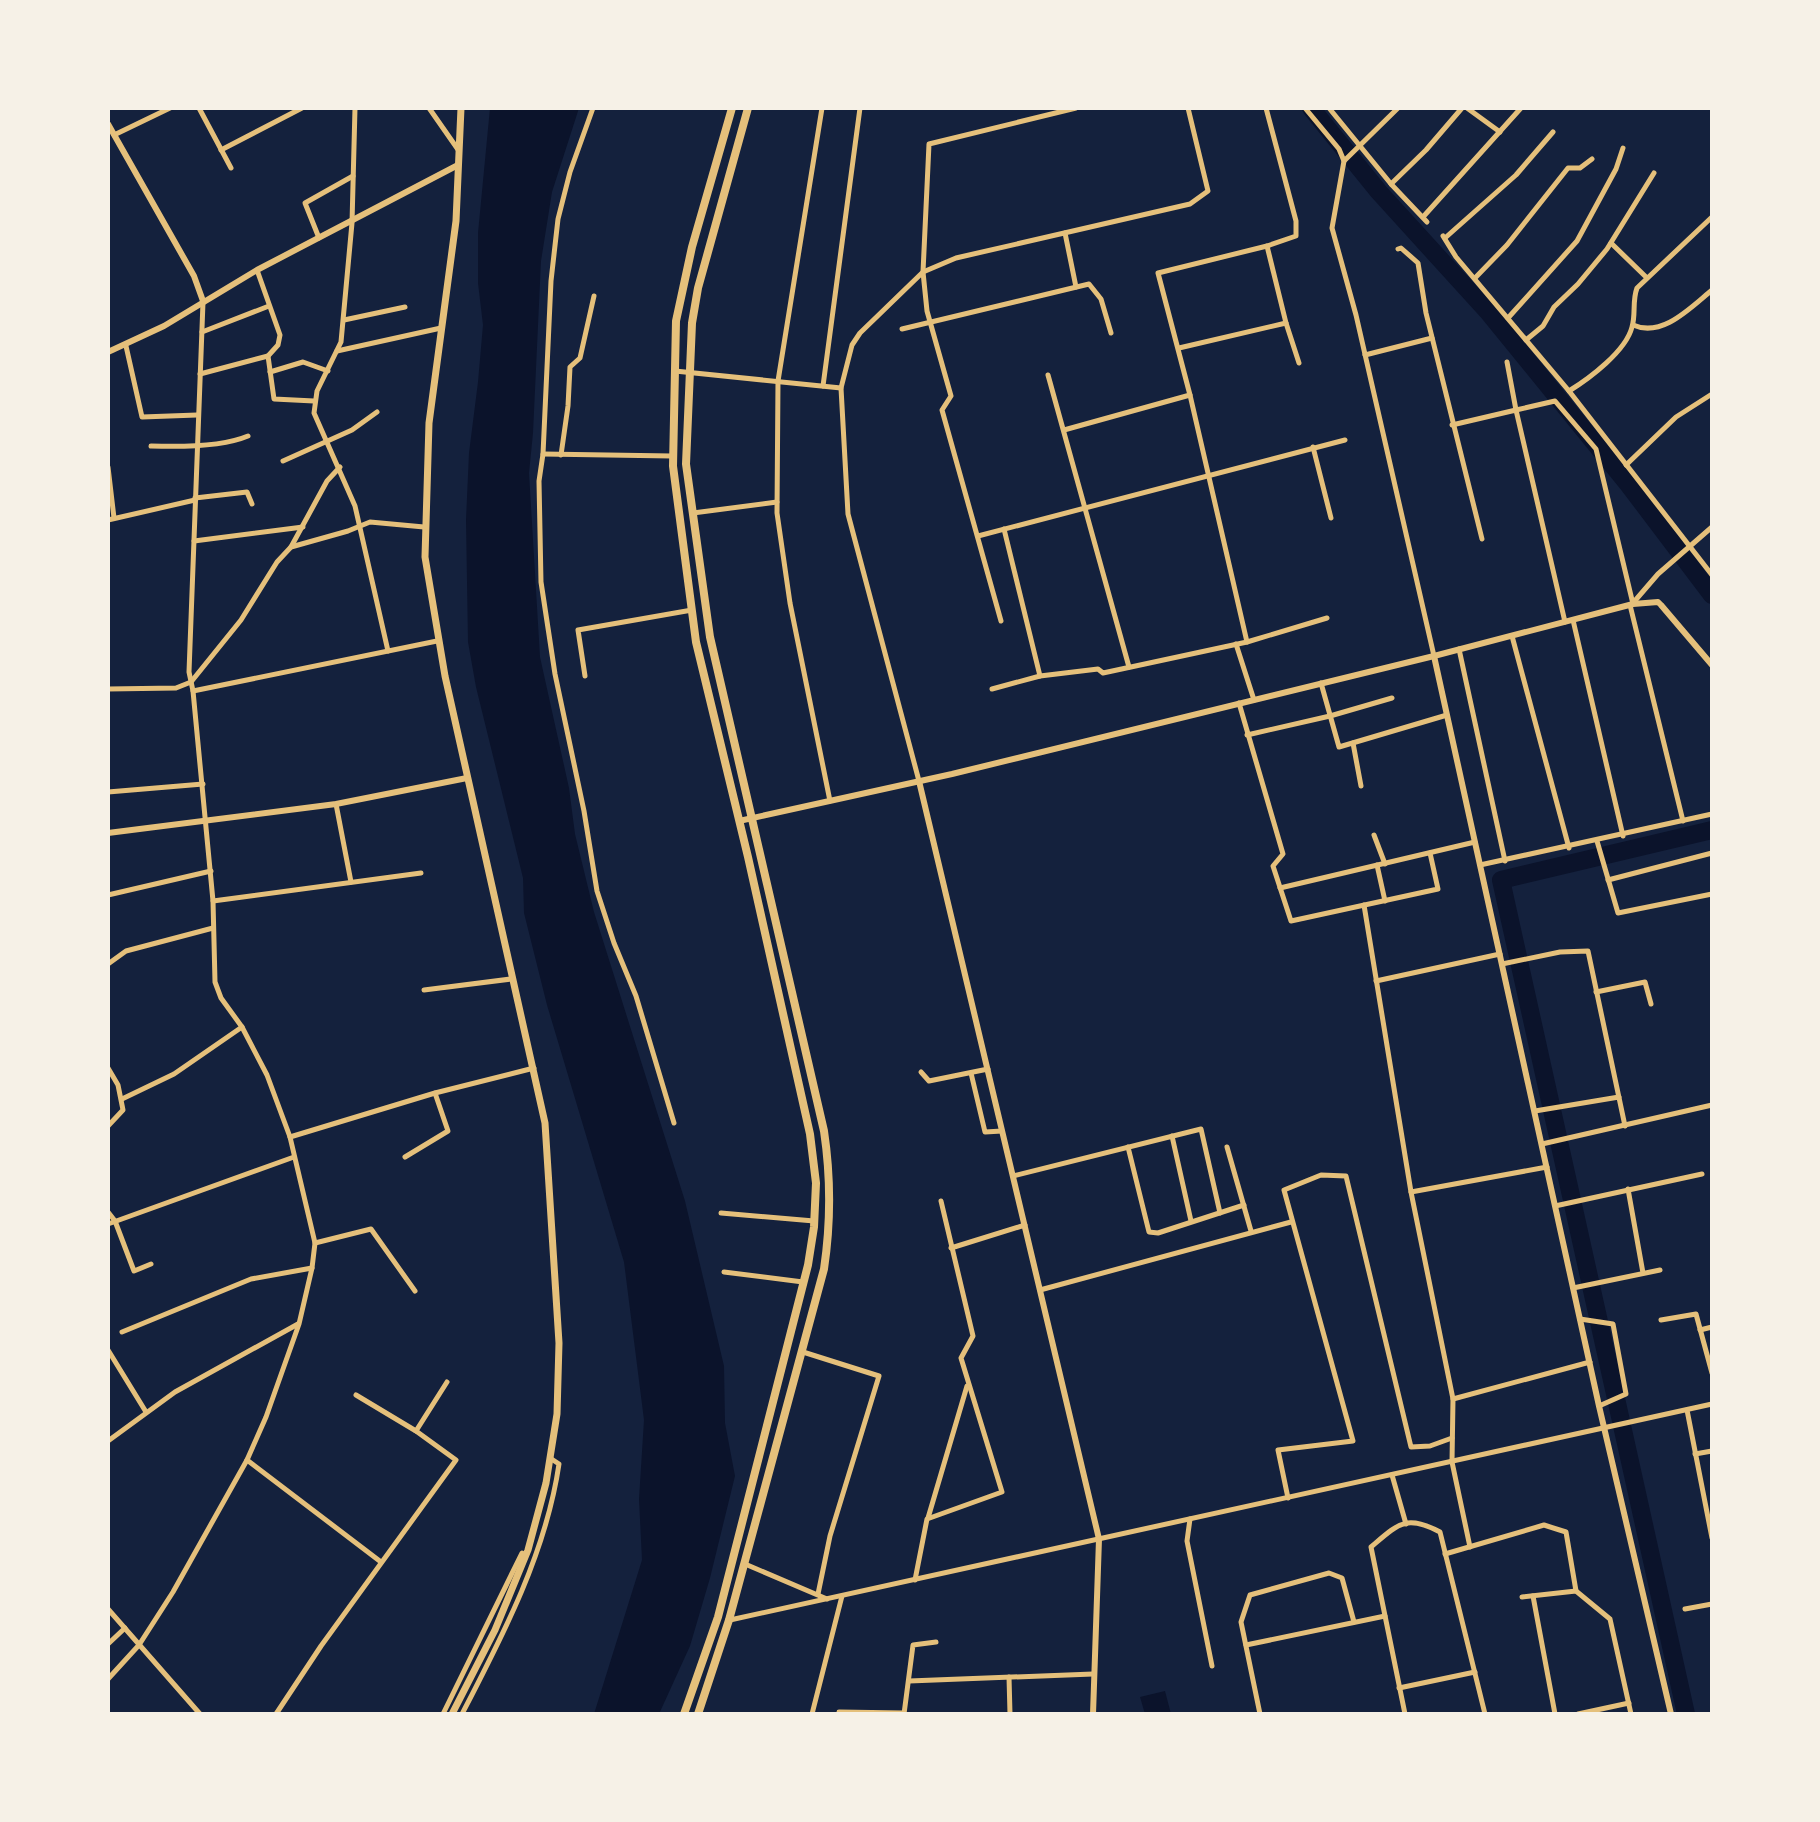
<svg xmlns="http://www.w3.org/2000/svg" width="1820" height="1822" font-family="Rubik,sans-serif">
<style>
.water{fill:#0b132b}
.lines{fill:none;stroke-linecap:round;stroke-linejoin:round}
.river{stroke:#0b132b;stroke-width:18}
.minor{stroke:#e5c07b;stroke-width:5}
.tertiary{stroke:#e5c07b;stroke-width:6}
.secondary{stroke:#e5c07b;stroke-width:7}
.primary{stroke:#e5c07b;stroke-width:8}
</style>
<rect width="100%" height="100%" fill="#14213d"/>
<g class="water">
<path d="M490,108H579L552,192L541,261L533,433L529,473L540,657L569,788L575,834L594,912L685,1201L724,1366L725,1423L735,1476L710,1578L690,1646L659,1714H594L642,1560L639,1499L644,1420L624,1262L547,1005L524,913L523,878L476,687L468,642L466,520L469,453L478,382L483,325L478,283V233Z"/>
<path d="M1165,1691L1171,1714H1145L1140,1697Z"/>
</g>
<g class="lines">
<g class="river">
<path d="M1311,108L1379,192L1489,313L1628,484L1712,595"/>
<path d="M1686,1714L1501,880L1712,830"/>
</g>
<g class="minor">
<path d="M199,108L231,168"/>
<path d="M355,108L352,223L341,342L317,391L314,413L355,506L388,651"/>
<path d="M429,108L459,151"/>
<path d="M593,108L570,172L558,219L551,281L543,454L539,481L541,582L555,674L584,811L597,891L614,943L636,996L674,1123"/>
<path d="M822,108L778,381L777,513L790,603L830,801"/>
<path d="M1305,108L1339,149L1344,161"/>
<path d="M1329,108L1391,184L1427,222"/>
<path d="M1398,108L1344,161L1332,228L1356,315L1434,656"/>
<path d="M1467,108L1500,132"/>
<path d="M114,135L170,108"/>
<path d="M221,150L302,108"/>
<path d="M1391,184L1426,150L1462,108"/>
<path d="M1423,217L1521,108"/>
<path d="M1065,233L1076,287"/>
<path d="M1443,236L1456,257L1569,391L1712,575"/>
<path d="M319,238L305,203L353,176"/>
<path d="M1445,238L1516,175L1553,132"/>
<path d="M1611,243L1646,277"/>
<path d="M1267,246L1286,323L1299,363"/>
<path d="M1398,249L1401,248L1418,263L1426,313L1482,539"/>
<path d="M257,270L280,335L278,345L268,356"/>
<path d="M1475,278L1507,245L1568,168H1580L1592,159"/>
<path d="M1508,318L1577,241L1616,169L1623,148"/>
<path d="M344,320L405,307"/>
<path d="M1633,325C1662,338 1690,308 1712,290"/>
<path d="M902,329L1089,284L1101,299L1111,333"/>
<path d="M202,332L269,306"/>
<path d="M1526,340L1543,326L1554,307L1578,284L1607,249L1654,173"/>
<path d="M126,346L142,417L197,415"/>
<path d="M1179,348L1286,323"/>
<path d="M337,351L441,328"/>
<path d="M1365,355L1432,338"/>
<path d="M1507,362L1516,410L1555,401L1596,449L1633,604"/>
<path d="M675,371L841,388"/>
<path d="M270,372L303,362L328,371"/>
<path d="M200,374L268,356L274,399L314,401"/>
<path d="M1048,375L1129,667"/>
<path d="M823,386L860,108"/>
<path d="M1569,391C1590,378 1626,351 1632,327C1636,314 1632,301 1637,288L1712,217"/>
<path d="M1452,425L1516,410L1565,622"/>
<path d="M1064,430L1190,395"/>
<path d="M151,446C180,447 222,447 248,436"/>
<path d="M1313,447L1331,518"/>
<path d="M543,454L672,456"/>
<path d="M561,455L568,406L570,367L580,358L594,296"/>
<path d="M283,461L352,430L377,412"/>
<path d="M1626,465L1676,417L1712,394"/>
<path d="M108,467L114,518"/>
<path d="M195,498L247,492L252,504"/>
<path d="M693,513L777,502"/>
<path d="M108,520L195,500"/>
<path d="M1004,529L1040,676"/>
<path d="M978,536L1345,440"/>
<path d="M194,541L303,527"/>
<path d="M291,547L327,481L340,467"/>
<path d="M1633,603L1658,574L1712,527"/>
<path d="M1630,605L1683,821"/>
<path d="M1573,620L1623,836"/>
<path d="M1001,621L942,410L951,396L927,311L923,272L929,144L1076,108"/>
<path d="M1512,636L1569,848"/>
<path d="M1247,642L1190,395L1158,273L1267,246L1296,236V221L1266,108"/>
<path d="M1236,644L1254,700"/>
<path d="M1459,649L1505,861"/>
<path d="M585,676L578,630L692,610"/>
<path d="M1321,683L1339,747L1447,715"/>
<path d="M108,689L176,688L191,682L241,620L277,562L291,547L348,531L370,522L424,527"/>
<path d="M992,689L1040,676L1098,669L1103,673L1247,642L1327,618"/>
<path d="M193,691L437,641"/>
<path d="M1239,703L1283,854L1273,866L1291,921L1438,889L1430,853"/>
<path d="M1247,735L1330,716L1392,698"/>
<path d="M1353,743L1361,786"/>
<path d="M919,781L848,514L841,388L852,345L860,333L923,272L956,258L1190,204L1208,191L1188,108"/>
<path d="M108,792L203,784"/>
<path d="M336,804L351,882"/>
<path d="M1374,835L1385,864"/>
<path d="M1597,841L1618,913L1712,894"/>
<path d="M1377,865L1385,901"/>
<path d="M1480,865L1712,814"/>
<path d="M1608,880L1712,853"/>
<path d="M1280,888L1475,842"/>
<path d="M108,895L211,871"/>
<path d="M213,901L421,873"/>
<path d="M1364,905L1411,1192L1453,1399L1452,1462L1470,1547"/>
<path d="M108,964L126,951L213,928"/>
<path d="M1502,964L1560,952L1588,951L1625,1126"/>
<path d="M1376,981L1500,954"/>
<path d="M424,990L511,979"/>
<path d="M1596,992L1645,982L1651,1004"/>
<path d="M108,1068L118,1085L123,1110L108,1126"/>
<path d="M921,1072L929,1081L988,1069"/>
<path d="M971,1073L985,1132L1002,1131"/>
<path d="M122,1099L174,1074L242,1027"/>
<path d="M1535,1111L1619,1097"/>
<path d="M1172,1136L1191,1221"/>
<path d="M290,1137L435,1093L534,1068"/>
<path d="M1542,1144L1712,1105"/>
<path d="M1128,1147L1149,1232L1158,1233L1244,1205"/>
<path d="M1227,1147L1251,1231"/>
<path d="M405,1157L448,1131L435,1093"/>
<path d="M1013,1176L1201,1129L1220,1213"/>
<path d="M1628,1189L1643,1273"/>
<path d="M1411,1192L1547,1167"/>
<path d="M1555,1206L1702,1174"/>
<path d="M108,1212L115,1221L134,1271L151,1264"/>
<path d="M721,1213L814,1221"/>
<path d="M108,1224L294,1157"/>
<path d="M315,1243L371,1229L415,1291"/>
<path d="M951,1248L1025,1225"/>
<path d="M724,1272L803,1282"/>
<path d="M1573,1288L1660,1270"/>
<path d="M1040,1290L1291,1222"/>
<path d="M1580,1319L1613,1324L1626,1394L1599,1406"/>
<path d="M1661,1320L1696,1314L1712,1373"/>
<path d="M1700,1330L1712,1327"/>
<path d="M122,1332L251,1279L312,1268"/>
<path d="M108,1350L146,1412"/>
<path d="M803,1352L879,1376L830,1536L818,1594"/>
<path d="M1453,1399L1590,1362"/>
<path d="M1687,1410L1712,1538"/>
<path d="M416,1431L447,1382"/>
<path d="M108,1441L175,1392L298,1324"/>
<path d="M1695,1454L1712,1451"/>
<path d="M247,1460L381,1562"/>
<path d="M1392,1475L1406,1524"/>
<path d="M1288,1498L1278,1450L1353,1441L1284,1190L1321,1175L1346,1176L1411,1447L1430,1446L1452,1438"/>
<path d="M928,1518L967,1386"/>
<path d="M1190,1519L1187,1541L1212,1666"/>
<path d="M1445,1554L1544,1525L1566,1532L1576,1591"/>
<path d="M745,1564L827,1599"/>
<path d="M915,1580L927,1519L1002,1492L961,1358L973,1336L941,1201"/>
<path d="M1533,1596L1555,1714"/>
<path d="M1522,1597L1576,1591L1610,1619L1631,1714"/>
<path d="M108,1609L200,1714"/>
<path d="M1685,1609L1712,1604"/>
<path d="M730,1620L1712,1404"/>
<path d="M108,1644L125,1628"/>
<path d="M1246,1645L1385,1616"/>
<path d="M1009,1677L1010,1714"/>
<path d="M108,1679L139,1645L173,1592L247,1460L266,1417L299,1324L312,1268L315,1243L290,1137L267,1075L242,1027L221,998L215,982L213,901L193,691L189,672L203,302"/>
<path d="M909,1681L1093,1674"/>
<path d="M1399,1688L1475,1672"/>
<path d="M839,1712L904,1713"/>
<path d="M276,1714L321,1646L456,1460L416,1431L356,1395"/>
<path d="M443,1714L522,1553"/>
<path d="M462,1714C503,1635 546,1553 559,1464L550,1458"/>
<path d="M812,1714L842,1596"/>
<path d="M904,1714L913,1645L936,1642"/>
<path d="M1260,1714L1241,1622L1250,1595L1329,1573L1342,1578L1354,1622"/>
<path d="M1405,1714L1371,1547C1398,1524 1406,1514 1440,1532L1485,1714"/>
<path d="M1578,1714L1629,1703"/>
</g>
<g class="tertiary">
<path d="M108,124L194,276L203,301"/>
<path d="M108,352L164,326L257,270L458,165"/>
<path d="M1434,656L1599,1406L1671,1714"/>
<path d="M919,781L1099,1539L1093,1714"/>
<path d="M739,821L952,774L1434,656L1633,604L1658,602L1661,605L1712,665"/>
<path d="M108,833L336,804L467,778"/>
</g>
<path class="secondary" d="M452,1714L495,1630L528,1550L546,1483L557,1414L559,1343L545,1123L445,676L425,557L429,423L456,221L461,108"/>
<g class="primary">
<path d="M684,1714L718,1617L808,1265L814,1227L816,1183L810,1134L748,857L696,642L673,466L676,321L692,247L732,108"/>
<path d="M698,1714L729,1620L824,1269C831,1222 831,1178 824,1131L710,637L686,464L692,323L698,288L748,108"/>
</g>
</g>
<rect width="1820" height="1822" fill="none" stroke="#f6f1e7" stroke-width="220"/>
</svg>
